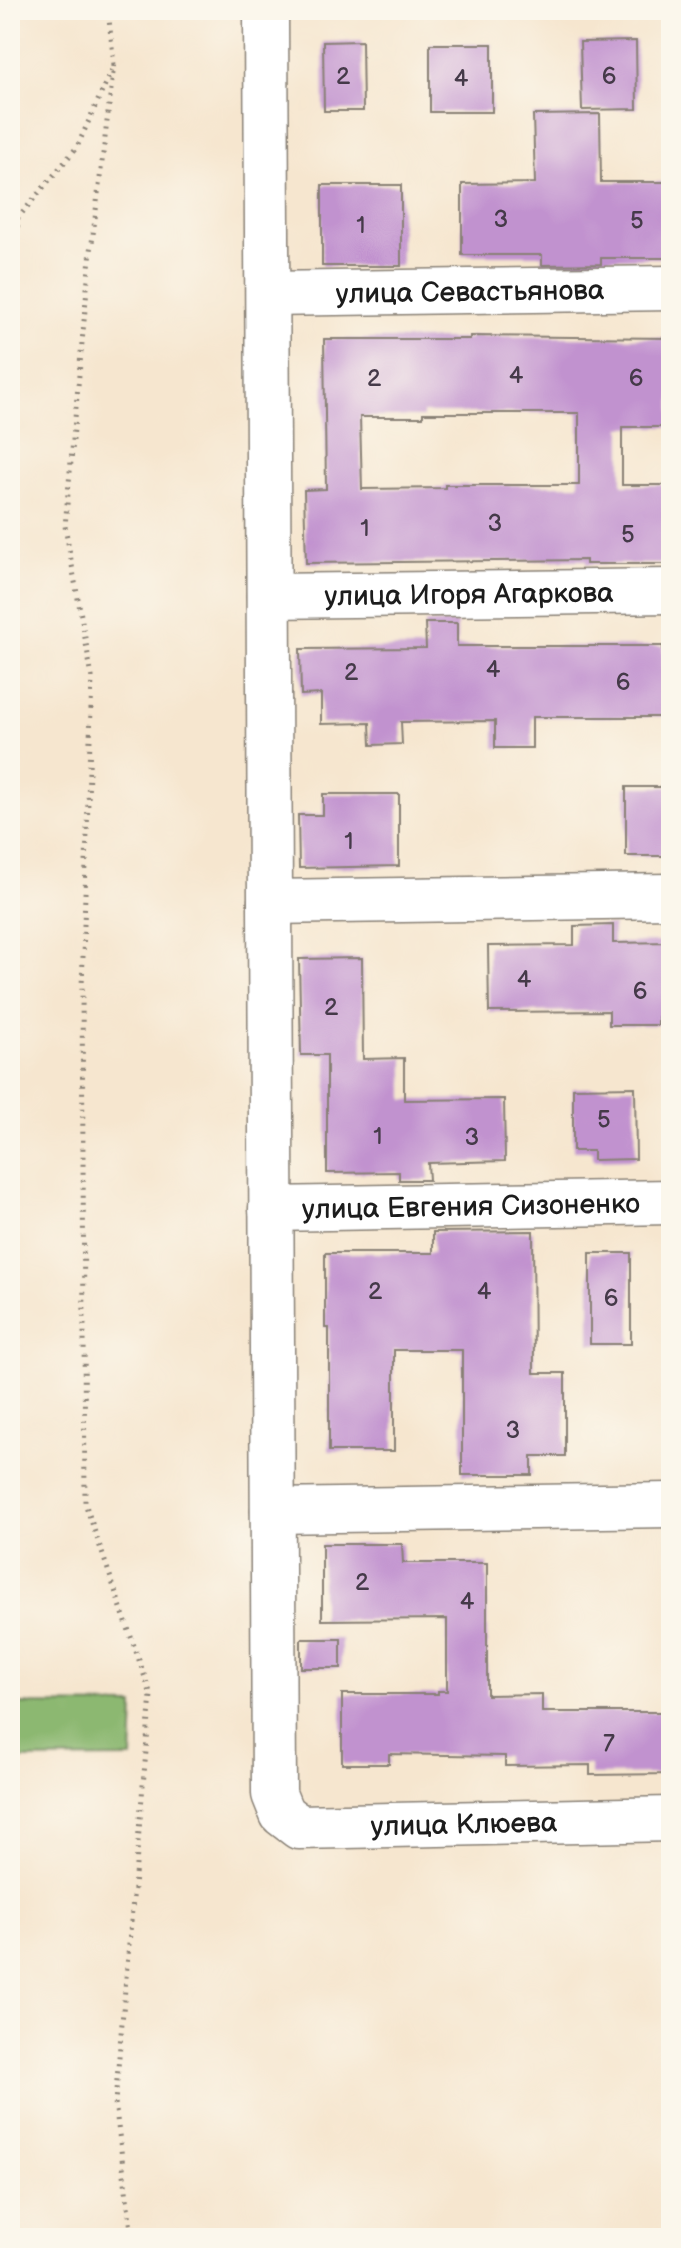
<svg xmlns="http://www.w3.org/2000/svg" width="681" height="2248" font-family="'Balsamiq Sans',sans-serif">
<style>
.forest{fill:#8cb871;stroke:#546a46;stroke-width:2}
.building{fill:#c192cf;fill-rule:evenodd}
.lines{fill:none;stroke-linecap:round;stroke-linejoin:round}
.minor-casing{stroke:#898176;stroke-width:47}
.path{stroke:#898176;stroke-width:5;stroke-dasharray:2 6;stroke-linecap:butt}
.minor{stroke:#fff;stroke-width:44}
.labels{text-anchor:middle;stroke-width:6;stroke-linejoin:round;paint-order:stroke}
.number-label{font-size:24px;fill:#453a49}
.street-label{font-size:28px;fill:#1c1c1c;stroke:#fbf7ec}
</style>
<rect width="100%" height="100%" fill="#fbf7ec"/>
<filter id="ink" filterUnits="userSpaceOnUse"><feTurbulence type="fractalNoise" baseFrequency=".0125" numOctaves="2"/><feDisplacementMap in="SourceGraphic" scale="16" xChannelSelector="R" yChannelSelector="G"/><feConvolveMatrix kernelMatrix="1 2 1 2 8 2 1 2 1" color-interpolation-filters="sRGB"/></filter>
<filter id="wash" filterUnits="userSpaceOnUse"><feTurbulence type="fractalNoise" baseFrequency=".006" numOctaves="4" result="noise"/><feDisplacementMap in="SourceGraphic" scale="32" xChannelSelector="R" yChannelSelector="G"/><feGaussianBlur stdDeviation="1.8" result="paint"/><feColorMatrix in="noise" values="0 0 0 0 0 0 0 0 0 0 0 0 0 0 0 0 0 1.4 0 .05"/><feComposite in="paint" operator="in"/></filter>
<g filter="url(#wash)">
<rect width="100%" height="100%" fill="#f6e6cf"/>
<path class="forest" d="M10,1704L134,1705L132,1758L10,1759Z"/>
<g id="blocks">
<g class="building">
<path d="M362,41L363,111H324L323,42Z"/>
<path d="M636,41L637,109L582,110L580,42Z"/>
<rect x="430" y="44" width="62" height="68"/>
<path d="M600,114L601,182H671V258H601V264L542,265V255H462V184L535,183L533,115Z"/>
<rect x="322" y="185" width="79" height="81"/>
<path d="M470,336L671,338V427H622V485H671V564H586V560L306,563L304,490L326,489L324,339H470ZM423,413H579V485H445V488L362,489L360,417H423Z"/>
<path d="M425,623H457V646H663V717H532V748H495V721L401,722L402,744L371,745L370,723L321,724V694L301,695L300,649L426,648Z"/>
<path d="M626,787H671V843H667V856H626Z"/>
<path d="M323,794H399V866L299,868L298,815H323Z"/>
<path d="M613,925V943L671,942V1017H658V1025H609V1011L489,1012L488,946L574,945V926Z"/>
<path d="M362,958L363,1059L404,1058V1100L504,1099L505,1161L428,1163L429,1180H399V1172L327,1173V1055H301L299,959Z"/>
<path d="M635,1087L636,1159L593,1160V1151H573V1088Z"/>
<path d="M533,1231L534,1373H565V1456H532V1475H462V1350H394V1451H329V1328H325V1253H433V1232Z"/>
<rect x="590" y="1253" width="41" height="91"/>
<path d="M322,1544H402L403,1563H487V1695L542,1694V1712H671V1774L590,1775V1765L505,1766V1756L389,1754V1764H342V1694H438V1691H447V1619L322,1620Z"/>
<rect x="301" y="1639" width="40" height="29"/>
</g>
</g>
</g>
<g filter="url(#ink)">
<use href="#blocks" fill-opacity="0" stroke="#898176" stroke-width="2"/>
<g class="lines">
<g class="minor-casing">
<g id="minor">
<path id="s1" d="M266,10L274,1794L282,1814L299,1827L671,1819"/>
<path id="s2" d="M268,294L671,288"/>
<path id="s3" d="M269,596L671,591"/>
<path d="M270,902L671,896"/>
<path id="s4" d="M271,1209L671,1202"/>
<path d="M273,1511L671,1505"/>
</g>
</g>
<g class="path">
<path d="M114,65L89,267L65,526L92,677L82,987L85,1503L151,1695L115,2102L132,2238"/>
<path d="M10,237L16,223"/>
<path d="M10,371L18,218L77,147L114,65L108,10"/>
</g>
<use href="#minor" class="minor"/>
</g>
</g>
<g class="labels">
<g class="number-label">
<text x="343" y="84">2</text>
<text x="609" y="84">6</text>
<text x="461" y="86">4</text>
<text x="501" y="227">3</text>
<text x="637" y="228">5</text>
<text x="361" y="233">1</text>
<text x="516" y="383">4</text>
<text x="374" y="386">2</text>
<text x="636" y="386">6</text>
<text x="495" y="531">3</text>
<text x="365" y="536">1</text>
<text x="628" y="542">5</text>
<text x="493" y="677">4</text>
<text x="351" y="680">2</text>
<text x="623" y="690">6</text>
<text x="349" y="849">1</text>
<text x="524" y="987">4</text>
<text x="640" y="999">6</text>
<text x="331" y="1015">2</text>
<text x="604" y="1127">5</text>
<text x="378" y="1144">1</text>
<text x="472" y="1145">3</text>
<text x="375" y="1299">2</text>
<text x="484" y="1299">4</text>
<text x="611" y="1306">6</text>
<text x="513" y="1438">3</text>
<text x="362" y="1590">2</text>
<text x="467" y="1609">4</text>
<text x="609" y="1751">7</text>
</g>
<g class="street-label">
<text dy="10" stroke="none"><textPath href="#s2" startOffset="202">улица Севастьянова</textPath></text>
<text dy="10" stroke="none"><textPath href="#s3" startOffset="200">улица Игоря Агаркова</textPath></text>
<text dy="10" stroke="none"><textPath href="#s4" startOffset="200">улица Евгения Сизоненко</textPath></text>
<text dy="10" stroke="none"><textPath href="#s1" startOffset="1992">улица Клюева</textPath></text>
</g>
</g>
<rect width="681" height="2248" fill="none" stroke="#fbf7ec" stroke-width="40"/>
</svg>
